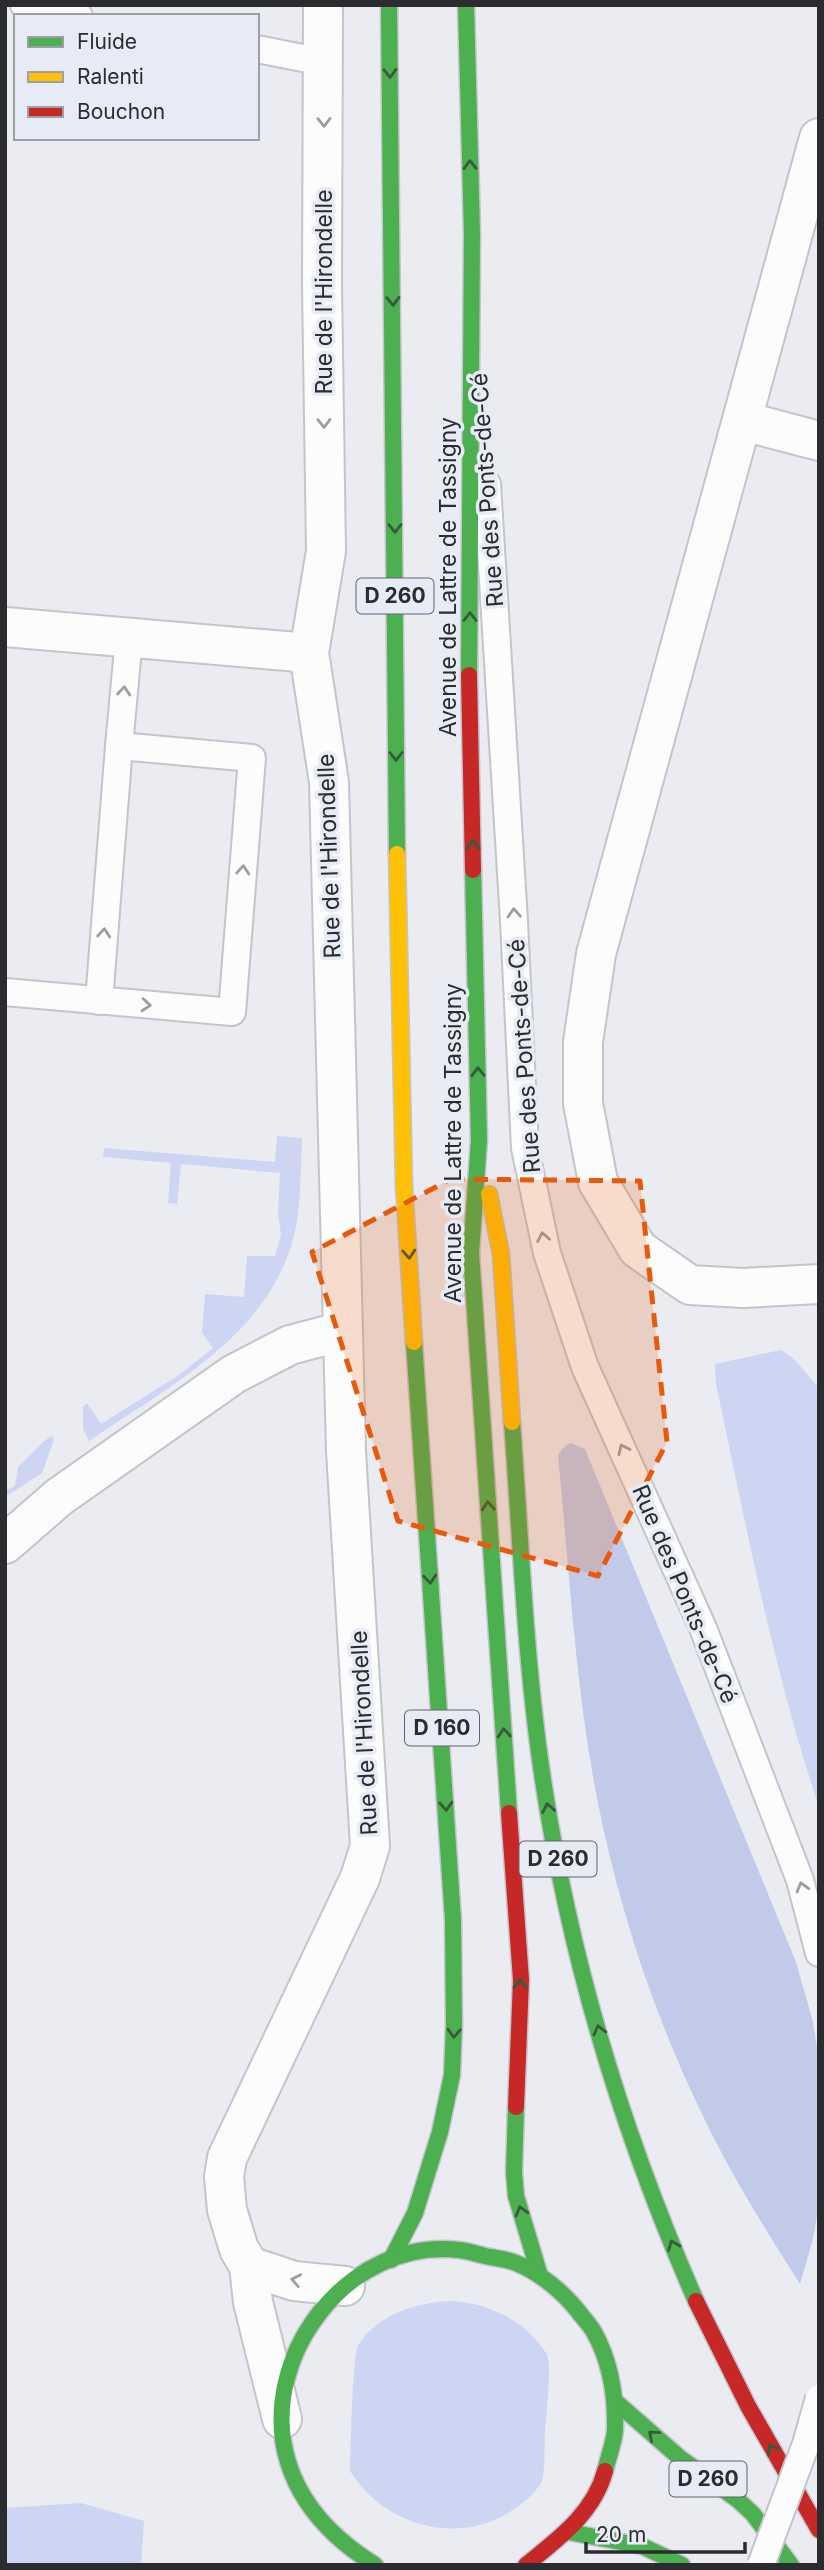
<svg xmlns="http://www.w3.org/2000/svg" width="824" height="2570" font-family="Inter,sans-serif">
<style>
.green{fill:#cdd5f3}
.forest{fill:#c1cbe9}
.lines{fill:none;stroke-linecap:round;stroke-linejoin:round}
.lane-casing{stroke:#c4c5c9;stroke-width:30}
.street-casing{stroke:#c4c5c9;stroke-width:42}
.fast-casing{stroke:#c4c5c9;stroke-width:19}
.slow-casing{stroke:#c4c5c9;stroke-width:19}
.jam-casing{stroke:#c4c5c9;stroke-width:19}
.lane{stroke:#fcfcfd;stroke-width:26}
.street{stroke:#fcfcfd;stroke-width:38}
.fast{stroke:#4caf50;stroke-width:16}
.slow{stroke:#ffc107;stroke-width:16}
.jam{stroke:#c62828;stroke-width:16}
.lane-bridge-casing{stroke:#c4c5c9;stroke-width:30;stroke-linecap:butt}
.lane-bridge{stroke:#fcfcfd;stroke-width:26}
.oneway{stroke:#375a3b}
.oneway2{stroke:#9e9ea1}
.marked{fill:#e8590c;fill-opacity:0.2;stroke:#e8590c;stroke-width:5;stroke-dasharray:14 9;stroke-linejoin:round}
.labels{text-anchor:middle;stroke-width:7;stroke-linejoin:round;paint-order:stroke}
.shield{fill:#e7ebf6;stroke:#63656b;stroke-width:2}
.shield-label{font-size:21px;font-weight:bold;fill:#2b2c30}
.street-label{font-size:23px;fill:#2b2c30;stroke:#e7ebf6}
</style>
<rect width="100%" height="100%" fill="#eaecf2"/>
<g class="green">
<path d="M277,1136L302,1138C301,1163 301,1189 298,1213C284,1328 175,1382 89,1441L83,1429V1407L87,1403L101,1424L179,1375L213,1348L202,1333L205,1294L244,1297L247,1256H275L281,1235L278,1212L280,1173L181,1164L177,1204L168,1203L171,1163L103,1157L104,1148L275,1162Z"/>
<path d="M781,1350L794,1359L819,1388V1807C773,1669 746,1526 716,1384L715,1364Z"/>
<path d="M52,1436L54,1440L42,1473L5,1497V1491L15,1486L18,1467L44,1441Z"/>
<path d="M453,2301C486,2304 519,2317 540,2345C543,2349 548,2354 548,2358C551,2372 546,2416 545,2433C544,2446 546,2476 540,2485C531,2497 520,2506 508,2513C453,2546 383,2524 350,2471C351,2451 352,2358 358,2346C375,2315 420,2301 453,2301Z"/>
<path d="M81,2503L144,2521L141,2565H5V2508Z"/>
</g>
<path class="forest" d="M570,1443L585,1449L796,1962L813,2022L819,2059V2204L813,2239L800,2284C765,2229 730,2173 702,2114C653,2013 617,1903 596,1793C575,1682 569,1567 558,1455L563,1448Z"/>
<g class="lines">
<g class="lane-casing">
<g id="lane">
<path d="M24,5L79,16"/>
<path d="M257,49L323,62"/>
<path d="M487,484L514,921L525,1148L547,1253L585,1367L703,1628L800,1880L819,1953"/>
<path d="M5,992L232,1012L252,758L119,746L129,638"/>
<path d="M99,1001L119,746"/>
</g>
</g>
<g class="street-casing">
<g id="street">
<path d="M819,138L596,954L583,1042V1103L598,1182L638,1249L690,1285L743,1288L819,1284"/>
<path d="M743,421L819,441"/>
<path d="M5,627L309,653"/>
<path d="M5,1544L59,1497L234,1374L290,1345L343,1331"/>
<path d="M249,2266L294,2281L345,2286"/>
<path d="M282,2419L253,2302L249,2266L239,2249L227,2210L224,2177L227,2158L360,1878L370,1846L346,1451L329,782L309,653L326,551L322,284L323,5"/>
</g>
</g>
<g class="fast-casing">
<g id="fast">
<path d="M389,5L397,854"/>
<path d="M466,5L472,233L469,675"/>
<path d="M473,870L479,1140L471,1253L509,1813"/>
<path d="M512,1422C521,1541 525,1662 543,1780C570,1959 623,2135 696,2301"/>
<path d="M516,2107L514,2172L516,2196L540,2276"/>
<path d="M391,2260L415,2213L440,2132L452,2075L454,2025L453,1920L414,1342"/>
<path d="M616,2402L680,2458L738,2500L753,2514L791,2565"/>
<path d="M569,2532L642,2546L682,2565"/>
<path d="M375,2565C335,2540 302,2508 288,2462C256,2359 348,2237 459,2250C468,2251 477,2254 485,2256C495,2258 507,2259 516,2263C539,2272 563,2292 578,2311C583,2318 590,2325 594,2332C610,2361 616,2397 615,2430C614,2443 608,2458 605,2471"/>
</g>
</g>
<g class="slow-casing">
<g id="slow">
<path d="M397,854L404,1186L414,1342"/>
<path d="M489,1194L501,1254L512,1422"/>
</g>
</g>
<g class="jam-casing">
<g id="jam">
<path d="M469,675L473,870"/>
<path d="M509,1813L521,1980L516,2107"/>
<path d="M696,2301L748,2406L819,2530"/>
<path d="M526,2565C558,2539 594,2513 605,2471"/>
</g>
</g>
<use href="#lane" class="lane"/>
<use href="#street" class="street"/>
<use href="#fast" class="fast"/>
<use href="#slow" class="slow"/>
<use href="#jam" class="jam"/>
<g class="lane-bridge-casing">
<path id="lane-bridge" d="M761,2565L806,2444L819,2398"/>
</g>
<use href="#lane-bridge" class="lane-bridge"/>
</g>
<defs><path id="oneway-chevron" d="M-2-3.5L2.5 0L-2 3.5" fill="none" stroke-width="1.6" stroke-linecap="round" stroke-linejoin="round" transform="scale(1.75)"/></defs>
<g class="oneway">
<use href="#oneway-chevron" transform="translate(390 73) rotate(89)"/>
<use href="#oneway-chevron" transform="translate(470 165) rotate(-91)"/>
<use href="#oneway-chevron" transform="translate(393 301) rotate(89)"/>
<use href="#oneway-chevron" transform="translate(395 528) rotate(90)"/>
<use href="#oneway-chevron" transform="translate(470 617) rotate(-90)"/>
<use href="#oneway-chevron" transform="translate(396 756) rotate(90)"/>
<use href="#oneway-chevron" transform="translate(473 845) rotate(-91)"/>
<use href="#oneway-chevron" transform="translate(478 1072) rotate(-91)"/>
<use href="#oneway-chevron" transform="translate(409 1254) rotate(86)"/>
<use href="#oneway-chevron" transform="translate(488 1506) rotate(-94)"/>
<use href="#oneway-chevron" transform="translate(430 1579) rotate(85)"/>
<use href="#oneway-chevron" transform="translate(504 1733) rotate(-94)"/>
<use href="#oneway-chevron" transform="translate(446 1806) rotate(87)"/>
<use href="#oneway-chevron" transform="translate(548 1808) rotate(-101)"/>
<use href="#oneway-chevron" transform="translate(520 1984) rotate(-91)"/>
<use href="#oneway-chevron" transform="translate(599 2030) rotate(-105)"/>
<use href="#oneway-chevron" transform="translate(454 2033) rotate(92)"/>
<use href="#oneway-chevron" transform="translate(521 2211) rotate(-106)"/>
<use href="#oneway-chevron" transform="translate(673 2245) rotate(-112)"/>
<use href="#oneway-chevron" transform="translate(653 2435) rotate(-139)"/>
<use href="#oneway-chevron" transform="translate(772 2449) rotate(-120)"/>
</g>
<g class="oneway2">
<use href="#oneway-chevron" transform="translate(324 122) rotate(89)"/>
<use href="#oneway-chevron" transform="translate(324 423) rotate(89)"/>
<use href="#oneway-chevron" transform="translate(124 691) rotate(-85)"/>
<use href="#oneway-chevron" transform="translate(243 870) rotate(-86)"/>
<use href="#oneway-chevron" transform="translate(514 913) rotate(-93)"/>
<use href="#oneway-chevron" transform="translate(104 933) rotate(-85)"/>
<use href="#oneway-chevron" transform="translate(146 1005) rotate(5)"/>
<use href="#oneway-chevron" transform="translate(543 1237) rotate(-101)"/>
<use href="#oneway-chevron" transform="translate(623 1449) rotate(-115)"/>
<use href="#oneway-chevron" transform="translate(802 1887) rotate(-106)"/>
<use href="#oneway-chevron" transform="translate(296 2280) rotate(-169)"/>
</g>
<path class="marked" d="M451,1179L640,1181L667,1442L598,1576L398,1521L312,1252Z"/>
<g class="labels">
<g class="shield">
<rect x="356.5" y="578.5" width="77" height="35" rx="5"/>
<rect x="405" y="1710.5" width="74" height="35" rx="5"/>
<rect x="519.5" y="1841.5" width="77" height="35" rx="5"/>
<rect x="669.5" y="2461.5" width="77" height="35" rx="5"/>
</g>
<g class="shield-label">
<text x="395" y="603">D 260</text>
<text x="442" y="1735">D 160</text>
<text x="558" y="1866">D 260</text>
<text x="708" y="2486">D 260</text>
</g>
<g class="street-label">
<text transform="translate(324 292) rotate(-90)" y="8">Rue de l'Hirondelle</text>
<text transform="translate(487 490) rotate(-94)" y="8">Rue des Ponts-de-Cé</text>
<text transform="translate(448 577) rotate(-90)" y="8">Avenue de Lattre de Tassigny</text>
<text transform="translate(329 856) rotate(-92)" y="8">Rue de l'Hirondelle</text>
<text transform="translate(524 1056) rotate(-94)" y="8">Rue des Ponts-de-Cé</text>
<text transform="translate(453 1143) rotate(-90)" y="8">Avenue de Lattre de Tassigny</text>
<text transform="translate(685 1594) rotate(67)" y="8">Rue des Ponts-de-Cé</text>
<text transform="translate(364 1733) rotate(-93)" y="8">Rue de l'Hirondelle</text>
</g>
</g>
<rect width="824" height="2570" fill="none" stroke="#2b2c30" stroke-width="14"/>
<rect x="14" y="14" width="245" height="126" fill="#e7ebf6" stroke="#9c9fa7" stroke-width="2"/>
<rect x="28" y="37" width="35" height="10" fill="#4caf50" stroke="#9c9fa7" stroke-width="2"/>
<text x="77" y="49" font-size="21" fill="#2b2c30">Fluide</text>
<rect x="28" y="72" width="35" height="10" fill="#ffc107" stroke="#9c9fa7" stroke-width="2"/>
<text x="77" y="84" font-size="21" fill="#2b2c30">Ralenti</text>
<rect x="28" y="107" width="35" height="10" fill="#c62828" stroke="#9c9fa7" stroke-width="2"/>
<text x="77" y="119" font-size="21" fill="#2b2c30">Bouchon</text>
<path d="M586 2542v10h159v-10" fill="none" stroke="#2b2c30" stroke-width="3.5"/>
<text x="596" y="2542" font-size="21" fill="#2b2c30" stroke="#e7ebf6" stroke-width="5" paint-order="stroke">20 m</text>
</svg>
